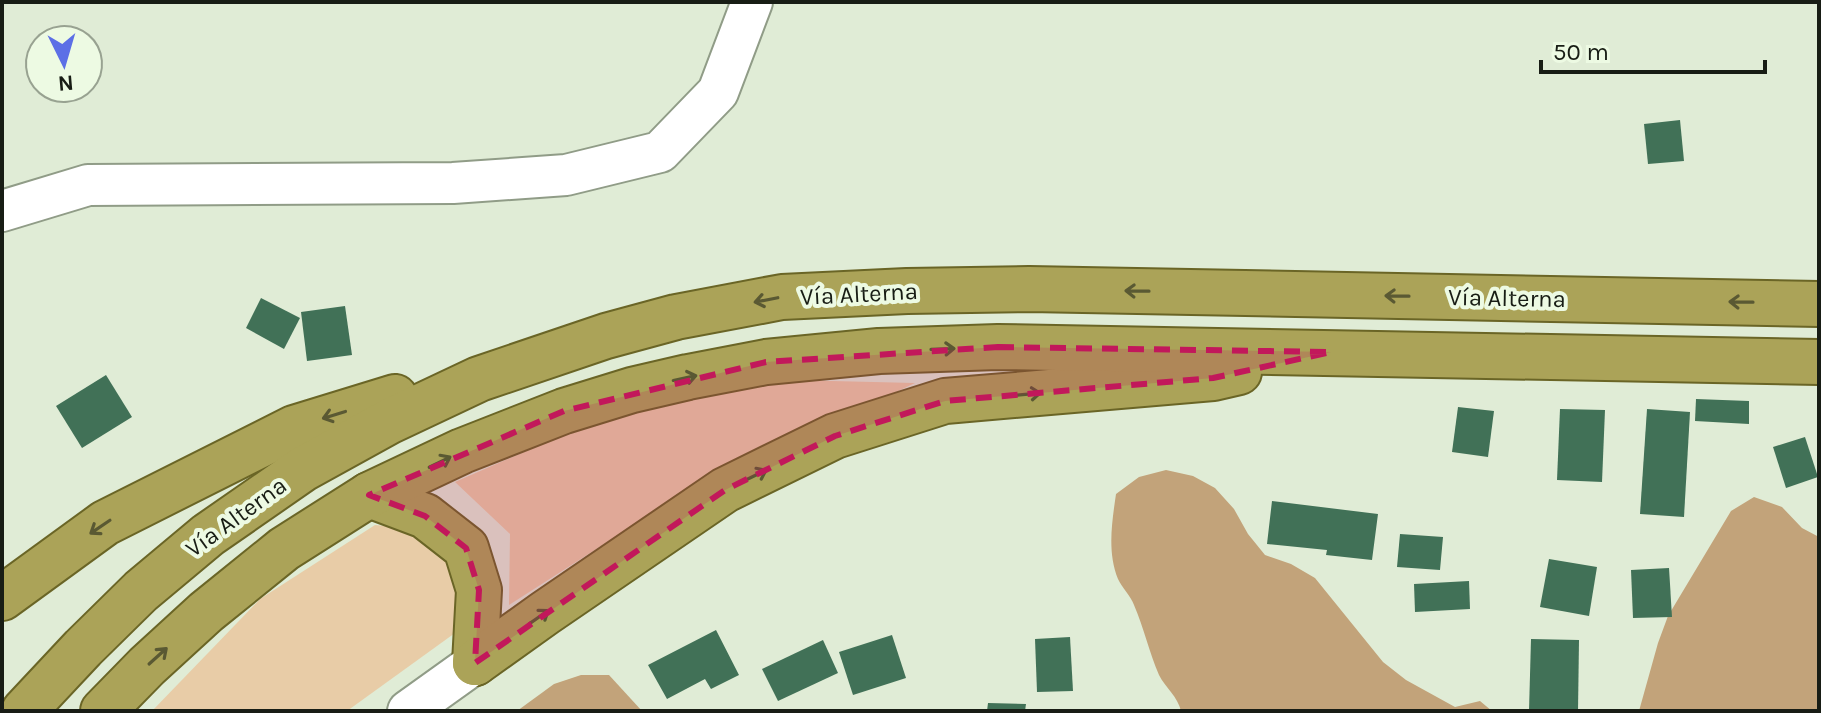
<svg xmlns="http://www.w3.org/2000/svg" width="1821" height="713" font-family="Karla,sans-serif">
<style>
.green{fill:#e8cca7}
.forest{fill:#c2a37a}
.building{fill:#417157}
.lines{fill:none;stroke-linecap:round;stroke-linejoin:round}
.secondary-casing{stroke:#909c87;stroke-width:44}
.trunk-casing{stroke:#6a6526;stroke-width:48}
.secondary{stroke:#fff;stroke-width:40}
.trunk{stroke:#aba358;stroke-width:44}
.oneway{stroke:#5a5933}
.marked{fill:#c2185b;fill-opacity:0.2;stroke:#c2185b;stroke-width:6;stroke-dasharray:16 10;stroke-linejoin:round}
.labels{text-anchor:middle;stroke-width:8;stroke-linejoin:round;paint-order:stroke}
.street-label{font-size:24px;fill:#181d15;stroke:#edfae3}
</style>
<rect width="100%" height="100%" fill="#e0ecd6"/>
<g class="green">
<path d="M790,380L915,383L679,496L509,605L510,534L455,482L611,414Z"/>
<path d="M375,525L410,528L448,553L461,592L455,633L347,711H152L260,599Z"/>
</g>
<g class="forest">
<path d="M1166,470L1193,476L1215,488L1234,509L1248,534L1265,555L1291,564L1315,578L1383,662L1406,680L1455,707L1480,701L1492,711H1181C1178,697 1165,687 1159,675C1149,652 1144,628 1134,605C1131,596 1122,588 1118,579C1107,552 1112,522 1116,494L1139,477Z"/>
<path d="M1754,497L1782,507L1802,528L1819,537V711H1639L1658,643L1668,616L1731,511Z"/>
<path d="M581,675H609L642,711H517L554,684Z"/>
</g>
<g class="building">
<path d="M1680,120L1684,161L1648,164L1644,124Z"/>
<path d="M261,298L300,318L284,349L246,328Z"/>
<path d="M345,306L352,355L307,361L301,312Z"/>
<path d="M106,375L132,417L82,448L56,406Z"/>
<path d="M1696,399L1749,401V424L1695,421Z"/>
<path d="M1458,407L1494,411L1488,457L1452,452Z"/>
<path d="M1560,409L1605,410L1602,482L1557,480Z"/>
<path d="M1647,409L1690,412L1684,517L1640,514Z"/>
<path d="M1805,437L1818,477L1786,488L1773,447Z"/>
<path d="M1272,501L1378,514L1372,560L1326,555L1327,550L1267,544Z"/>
<path d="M1400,534L1443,537L1440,570L1397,567Z"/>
<path d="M1549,559L1597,567L1589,616L1540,607Z"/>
<path d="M1669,568L1672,617L1633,618L1631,570Z"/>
<path d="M1469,581L1470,609L1415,612L1414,584Z"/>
<path d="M716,630L739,675L711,689L705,679L667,699L648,665Z"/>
<path d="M892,635L906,678L853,695L839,652Z"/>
<path d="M1070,637L1073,691L1037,692L1035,639Z"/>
<path d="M1531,639L1579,640L1578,711H1529Z"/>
<path d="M823,640L838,673L778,701L762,669Z"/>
<path d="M988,703L1026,704L1025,711H987Z"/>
</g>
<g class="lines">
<g class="secondary-casing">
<g id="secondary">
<path d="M2,211L88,185L453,183L566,175L660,152L718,92L752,2"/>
<path d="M408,711L475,663"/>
</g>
</g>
<g class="trunk-casing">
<g id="trunk">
<path d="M369,495L425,516L466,548L479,590L475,663"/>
<path d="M2,598L105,523L294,428L395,397"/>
<path d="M475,663L545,613L725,490L835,436L945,401L1213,378L1239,372"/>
<path d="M24,711L83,648L141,591L208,535L303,469L390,421L479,379L606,336L676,317L782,297L907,291L1029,289L1819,304"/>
<path d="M103,711L147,666L206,612L284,549L369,495L462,451L564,411L632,390L688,377L766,362L879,351L998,347L1819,362"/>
</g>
</g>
<use href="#secondary" class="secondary"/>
<use href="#trunk" class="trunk"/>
</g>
<defs><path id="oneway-shaft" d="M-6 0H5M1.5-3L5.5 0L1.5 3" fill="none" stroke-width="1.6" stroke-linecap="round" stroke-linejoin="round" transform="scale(2)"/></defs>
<g class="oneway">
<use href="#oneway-shaft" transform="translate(1137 291) rotate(-179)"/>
<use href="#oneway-shaft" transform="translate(1397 296) rotate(-179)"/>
<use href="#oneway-shaft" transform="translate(766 300) rotate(169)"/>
<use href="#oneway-shaft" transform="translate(1741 302) rotate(-179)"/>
<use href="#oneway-shaft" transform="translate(943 349) rotate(-2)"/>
<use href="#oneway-shaft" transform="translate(685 378) rotate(-12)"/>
<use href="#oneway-shaft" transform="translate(1029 394) rotate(-5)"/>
<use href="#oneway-shaft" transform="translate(334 415) rotate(163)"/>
<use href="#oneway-shaft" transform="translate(440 462) rotate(-26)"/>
<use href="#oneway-shaft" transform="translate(756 475) rotate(-26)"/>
<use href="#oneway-shaft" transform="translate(100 527) rotate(146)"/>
<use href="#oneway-shaft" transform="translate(539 617) rotate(-35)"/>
<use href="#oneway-shaft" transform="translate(158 656) rotate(-42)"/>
</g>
<path class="marked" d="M998,347L1331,352L1213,378L945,401L835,436L725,490L475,663L479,590L466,548L425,516L369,495L564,411L766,362Z"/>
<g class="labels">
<g class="street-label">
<text transform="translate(859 294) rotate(-3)" y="8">Vía Alterna</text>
<text transform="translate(1507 298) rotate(1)" y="8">Vía Alterna</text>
<text transform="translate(236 517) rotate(-36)" y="8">Vía Alterna</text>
</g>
</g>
<rect width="1821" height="713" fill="none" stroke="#181d15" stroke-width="8"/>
<g transform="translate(64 64) rotate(175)"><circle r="38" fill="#edfae3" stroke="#98a291" stroke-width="2"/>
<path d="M0-6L14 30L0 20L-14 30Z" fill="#5c6fe6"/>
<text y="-12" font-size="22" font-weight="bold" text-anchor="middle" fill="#181d15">N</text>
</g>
<path d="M1541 60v12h224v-12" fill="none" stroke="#181d15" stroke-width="4"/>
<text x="1553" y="60" font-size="24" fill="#181d15" stroke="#edfae3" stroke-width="6" paint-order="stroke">50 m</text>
</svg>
